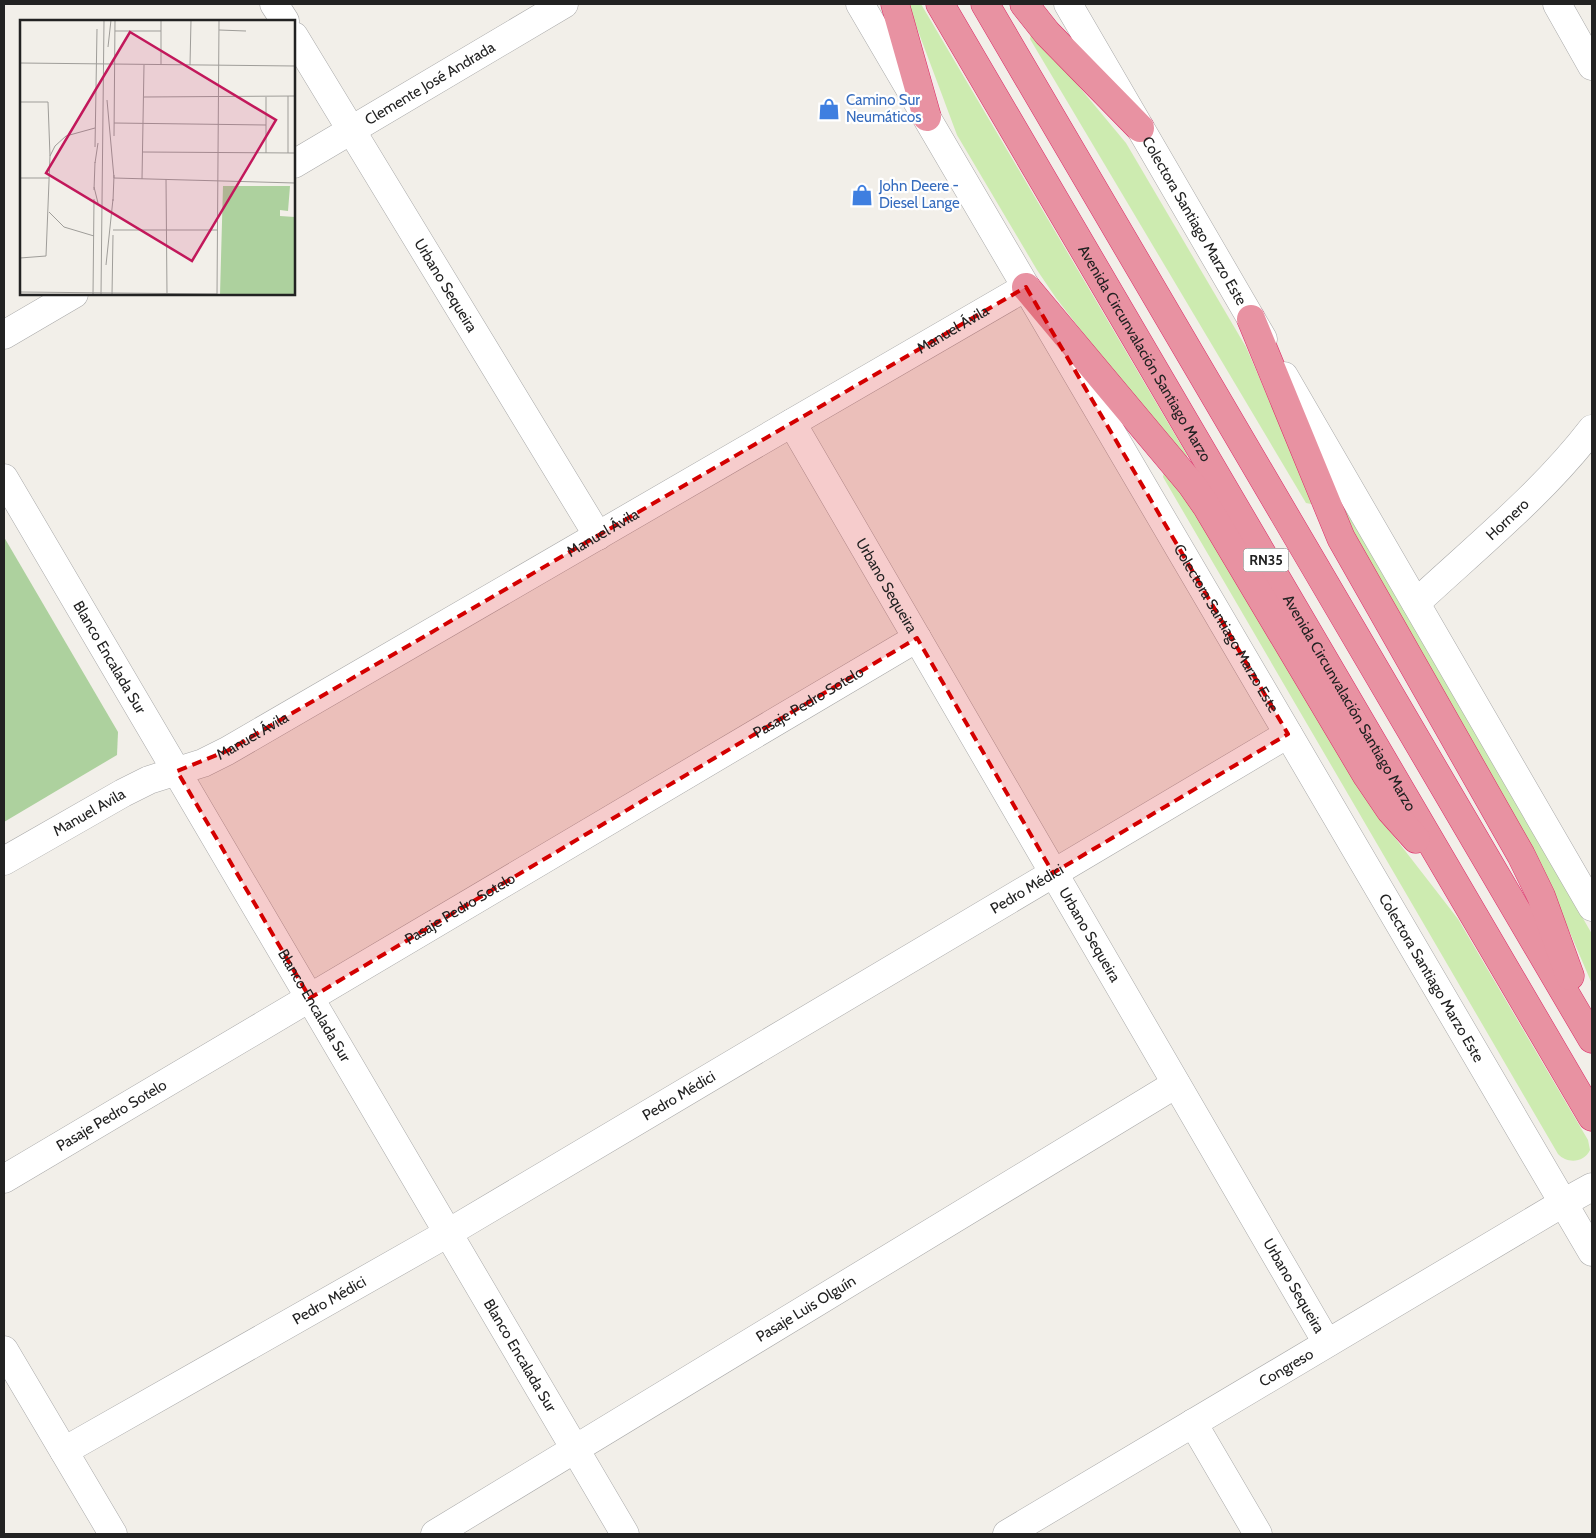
<svg xmlns="http://www.w3.org/2000/svg" width="1596" height="1538" font-family="Cabin,sans-serif">
<style>
.grass{fill:#cdebb0}
.forest{fill:#add19e}
.lines{fill:none;stroke-linecap:round;stroke-linejoin:round}
.minor-casing{stroke:#a9a9a9;stroke-width:29}
.highway-casing{stroke:#dc2a67;stroke-width:29}
.minor{stroke:#fff;stroke-width:28}
.highway{stroke:#e892a2;stroke-width:28}
.marked{fill:#d40000;fill-opacity:0.2;stroke:#d40000;stroke-width:4;stroke-dasharray:10 6;stroke-linejoin:round}
.labels{text-anchor:middle;stroke-width:4.5;stroke-linejoin:round;paint-order:stroke}
.shield{fill:#fff;stroke:#646464;stroke-width:1}
.shield-label{font-size:14px;font-weight:bold;fill:#222}
.street-label{font-size:15px;fill:#222;stroke:#fff}
.shop-label{font-size:15px;fill:#366cbe;stroke:#fff;text-anchor:start}
.inset-road{fill:none;stroke:#9f9d99;stroke-width:1}
.view{fill:#c2185b;fill-opacity:0.15;stroke:#c2185b;stroke-width:2.5}
.inset-edge{fill:none;stroke:#222;stroke-width:2.5}
</style>
<rect width="100%" height="100%" fill="#f2efe9"/>
<g class="grass">
<path d="M908,4H921L1187,455L1186,460L1181,459L1056,298L1037,270L957,135Z"/>
<path d="M1031,34L1036,35L1126,143L1246,347L1312,499L1311,504L1306,503L1030,39Z"/>
<path d="M1164,472L1194,504L1382,821L1458,919L1588,1140L1590,1150C1584,1163 1567,1164 1558,1154L1163,477Z"/>
<path d="M1340,505L1345,507L1592,934V984L1550,886L1339,511Z"/>
</g>
<path class="forest" d="M4,537L118,732L117,755L4,822Z"/>
<g class="lines">
<g class="minor-casing">
<g id="minor">
<path d="M274,4L285,21"/>
<path id="s1" d="M860,4L1592,1252"/>
<path id="s2" d="M1068,4L1263,339"/>
<path d="M1557,4L1592,66"/>
<path id="s3" d="M294,36L598,536"/>
<path id="s4" d="M294,164L564,4"/>
<path d="M4,335L74,294"/>
<path d="M1284,376L1592,907"/>
<path id="s5" d="M792,423L1327,1343"/>
<path id="s6" d="M4,478L625,1534"/>
<path id="s7" d="M1416,603C1475,548 1543,493 1592,429"/>
<path id="s8" d="M4,861L123,793L149,780L203,763L227,751L1026,287"/>
<path id="s9" d="M4,1179L917,638"/>
<path d="M4,1350L113,1534"/>
<path d="M1193,1423L1258,1534"/>
<path id="s10" d="M64,1451L448,1233L1288,734"/>
<path id="s11" d="M435,1534L1176,1084"/>
<path id="s12" d="M1007,1534L1563,1203L1592,1187"/>
</g>
</g>
<g class="highway-casing">
<g id="highway">
<path d="M895,4L927,117"/>
<path id="s13" d="M940,4L1592,1117"/>
<path d="M985,4L1592,1039"/>
<path d="M1024,4L1047,33L1140,128"/>
<path d="M1026,287L1191,484L1207,507L1367,776L1390,810L1416,839"/>
<path d="M1251,319L1341,538L1521,855L1541,896L1570,976"/>
</g>
</g>
<use href="#minor" class="minor"/>
<use href="#highway" class="highway"/>
</g>
<path class="marked" d="M1026,287L1288,734L1053,873L917,638L310,998L177,771L227,751Z"/>
<defs>
<g id="shop-bare" transform="scale(1.725)"><path d="M-5-2.5h2.3a2.7 3.5 0 0 1 5.4 0H5L5.5 6h-11ZM-1.5-2.5h3a1.5 2.3 0 0 0-3 0Z" fill="#3f7fe0" stroke="#fff" stroke-width="2.5" paint-order="stroke"/></g>
</defs>
<g fill-rule="evenodd">
<use href="#shop-bare" x="829" y="109"/>
<use href="#shop-bare" x="862" y="195"/>
</g>
<g class="labels">
<rect class="shield" x="1243.5" y="548.5" width="45" height="23" rx="4"/>
<g class="shield-label">
<text x="1266" y="565">RN35</text>
</g>
<g class="street-label">
<text dy="5" stroke="none"><textPath href="#s4" startOffset="158">Clemente José Andrada</textPath></text>
<text dy="5" stroke="none"><textPath href="#s2" startOffset="251">Colectora Santiago Marzo Este</textPath></text>
<text dy="5" stroke="none"><textPath href="#s3" startOffset="292">Urbano Sequeira</textPath></text>
<text dy="5" stroke="none"><textPath href="#s8" startOffset="1089">Manuel Ávila</textPath></text>
<text dy="5" stroke="none"><textPath href="#s13" startOffset="405">Avenida Circunvalación Santiago Marzo</textPath></text>
<text dy="5" stroke="none"><textPath href="#s7" startOffset="124">Hornero</textPath></text>
<text dy="5" stroke="none"><textPath href="#s8" startOffset="684">Manuel Ávila</textPath></text>
<text dy="5" stroke="none"><textPath href="#s5" startOffset="188">Urbano Sequeira</textPath></text>
<text dy="5" stroke="none"><textPath href="#s1" startOffset="724">Colectora Santiago Marzo Este</textPath></text>
<text dy="5" stroke="none"><textPath href="#s6" startOffset="208">Blanco Encalada Sur</textPath></text>
<text dy="5" stroke="none"><textPath href="#s9" startOffset="935">Pasaje Pedro Sotelo</textPath></text>
<text dy="5" stroke="none"><textPath href="#s13" startOffset="810">Avenida Circunvalación Santiago Marzo</textPath></text>
<text dy="5" stroke="none"><textPath href="#s8" startOffset="279">Manuel Ávila</textPath></text>
<text dy="5" stroke="none"><textPath href="#s8" startOffset="98">Manuel Avila</textPath></text>
<text dy="5" stroke="none"><textPath href="#s10" startOffset="1115">Pedro Médici</textPath></text>
<text dy="5" stroke="none"><textPath href="#s9" startOffset="530">Pasaje Pedro Sotelo</textPath></text>
<text dy="5" stroke="none"><textPath href="#s5" startOffset="592">Urbano Sequeira</textPath></text>
<text dy="5" stroke="none"><textPath href="#s1" startOffset="1129">Colectora Santiago Marzo Este</textPath></text>
<text dy="5" stroke="none"><textPath href="#s6" startOffset="612">Blanco Encalada Sur</textPath></text>
<text dy="5" stroke="none"><textPath href="#s10" startOffset="710">Pedro Médici</textPath></text>
<text dy="5" stroke="none"><textPath href="#s9" startOffset="125">Pasaje Pedro Sotelo</textPath></text>
<text dy="5" stroke="none"><textPath href="#s5" startOffset="998">Urbano Sequeira</textPath></text>
<text dy="5" stroke="none"><textPath href="#s10" startOffset="305">Pedro Médici</textPath></text>
<text dy="5" stroke="none"><textPath href="#s11" startOffset="434">Pasaje Luis Olguín</textPath></text>
<text dy="5" stroke="none"><textPath href="#s6" startOffset="1018">Blanco Encalada Sur</textPath></text>
<text dy="5" stroke="none"><textPath href="#s12" startOffset="325">Congreso</textPath></text>
</g>
<g class="shop-label">
<text x="846" y="105">Camino Sur<tspan x="846" dy="17">Neumáticos</tspan></text>
<text x="879" y="191">John Deere -<tspan x="879" dy="17">Diesel Lange</tspan></text>
</g>
</g>
<g transform="translate(20 20)">
<rect width="275" height="275" fill="#f2efe9"/>
<path d="M203,166H270L268,191L260,190V196L275,197V275H200Z" fill="#add19e"/>
<path class="inset-road" d="M199,10L226,11M95,11H141M88,27L91,0M0,43L275,46M141,45V0M170,45L171,0M268,76V133M124,77L275,76M87,80L94,158M0,82H28L30,136L26,236L0,238M94,103L246,105M94,116L95,0M75,127L77,9M123,132L275,133M246,133V77M30,136L35,126L46,116L75,108M75,143L78,123M0,158H29M94,158L275,163M122,159L124,45M146,159L147,275M74,167L78,183M74,170L75,142M93,181L94,155M29,192L44,207L74,216M93,210H198M86,245L93,179M0,272L197,274M73,275L74,179M81,275L84,0M92,275L93,215M197,275L199,0"/>
<path class="view" d="M110,12L256,100L172,241L26,153Z"/>
<rect width="275" height="275" class="inset-edge"/>
</g>
<rect width="1596" height="1538" fill="none" stroke="#222222" stroke-width="10"/>
</svg>
